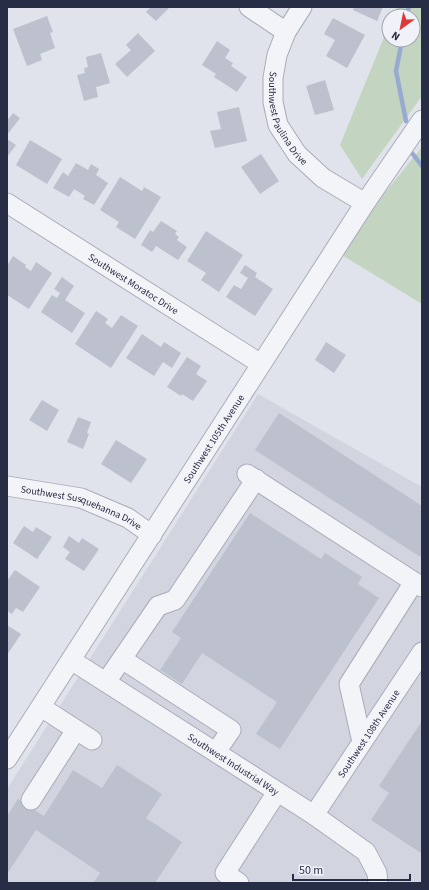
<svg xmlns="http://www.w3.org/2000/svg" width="429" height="890" font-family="'Source Sans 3',sans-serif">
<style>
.built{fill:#d2d5e0}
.green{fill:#c3d5c0}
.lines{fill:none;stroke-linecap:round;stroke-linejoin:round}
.stream{stroke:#97aacf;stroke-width:4.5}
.building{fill:#bdc1ce}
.minor-casing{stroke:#a8acb9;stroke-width:21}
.minor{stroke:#f3f4f8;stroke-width:19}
.labels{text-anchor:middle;stroke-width:3.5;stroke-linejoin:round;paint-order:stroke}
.street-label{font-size:10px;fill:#272d44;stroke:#f0f2f8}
</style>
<rect width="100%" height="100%" fill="#e0e3eb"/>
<path class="built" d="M258,394L422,487V883H7V789Z"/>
<g class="green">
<path d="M397,7H422V96L362,179L340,145L389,25V40H413V16H393Z"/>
<path d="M422,147V304L337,252Z"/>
</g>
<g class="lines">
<g class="stream">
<path d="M406,16L409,7"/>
<path d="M402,40L396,71L406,121"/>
<path d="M412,153L422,166"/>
</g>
</g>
<g class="building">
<path d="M151,7H170L156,21L146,12Z"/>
<path d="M354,7H383L377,21L353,10Z"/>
<path d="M47,16L53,32L50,33L55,48L40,54L42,60L27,66L13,29Z"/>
<path d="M333,18L365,35L347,68L326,56L335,40L324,34Z"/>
<path d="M138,33L155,51L127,77L115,64L131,50L126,45Z"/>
<path d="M217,41L230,50L225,58L233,63L231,66L247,77L237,92L214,77L216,74L202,65Z"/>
<path d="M101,53L110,83L96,87L98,97L84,101L77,75L85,73L84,68L88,67L86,57Z"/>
<path d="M325,80L334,110L315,115L306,86Z"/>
<path d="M239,107L247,141L215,148L210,131L221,129L217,112Z"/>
<path d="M13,113L20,118L7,135V121Z"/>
<path d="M7,139L16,145L7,157Z"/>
<path d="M30,140L62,159L47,184L16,165Z"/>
<path d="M261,154L279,181L260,194L241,167Z"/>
<path d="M76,163L88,170L91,164L99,169L96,175L108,183L94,205L83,199L85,196L74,189L69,197L53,188L63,172L68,176Z"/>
<path d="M120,177L142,191L144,187L161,197L135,239L116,227L119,222L100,210Z"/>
<path d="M161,221L177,231L175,234L179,237L177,240L187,247L178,260L156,246L152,252L141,245L150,230L153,232Z"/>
<path d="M206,231L243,255L219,292L201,280L206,273L187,261Z"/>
<path d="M13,256L26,265L25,267L31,271L36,262L52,273L29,309L7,295V266Z"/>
<path d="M245,265L257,273L255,277L273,289L255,316L226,297L234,285L241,289L248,278L240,273Z"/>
<path d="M62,277L74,286L65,300L85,313L72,333L41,312L52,295L57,298L60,293L54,289Z"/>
<path d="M96,311L108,319L105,323L112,328L121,315L138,326L111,368L75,344Z"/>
<path d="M142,334L161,347L164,342L181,353L172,368L163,362L154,376L126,358Z"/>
<path d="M326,342L346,355L334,373L315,360Z"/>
<path d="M187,357L201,366L196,374L207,381L193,401L182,394L181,396L167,387Z"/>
<path d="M42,400L59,410L47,431L29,420Z"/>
<path d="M279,413L422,506V558L255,450Z"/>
<path d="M78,417L91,422L87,433L89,434L83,449L67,442Z"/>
<path d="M116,440L147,459L131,483L101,464Z"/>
<path d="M250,513L321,559L325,553L362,577L358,584L379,598L280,749L256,734L277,702L202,653L182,684L160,670L181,638L172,632Z"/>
<path d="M24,526L33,532L36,527L52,537L37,559L13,543Z"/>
<path d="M69,536L79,543L82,538L99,549L84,571L65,559L70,552L63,547Z"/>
<path d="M15,570L40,587L23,612L16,608L12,614L7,611V581Z"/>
<path d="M7,625L21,634L7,655Z"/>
<path d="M422,721V852L421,853L371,820L389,793L379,786Z"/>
<path d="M117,765L162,794L146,818L182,842L155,883H93L100,873L36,830L7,874V816L18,799L44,816L73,770L102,788Z"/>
</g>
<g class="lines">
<g class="minor-casing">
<g id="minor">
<path d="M249,7L286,32"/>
<path id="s1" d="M302,7L286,32L277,55L273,78V102L278,125L297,154L323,178L365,203"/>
<path id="s2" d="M7,203L261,364"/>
<path d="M247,474L422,587"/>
<path id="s3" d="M7,486L81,498L128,518L152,535"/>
<path d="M122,659L231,730L216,752"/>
<path id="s4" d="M71,660L314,815L366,852L377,873L378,883"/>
<path d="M106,682L158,606L175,600L256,479"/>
<path d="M41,707L92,740"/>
<path d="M362,742L349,684L414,582"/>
<path id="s5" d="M7,759L365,203L422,120"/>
<path d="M31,800L76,730"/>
<path id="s6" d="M314,815L422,652"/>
<path d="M239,883L225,873L277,792"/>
</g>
</g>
<use href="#minor" class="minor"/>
</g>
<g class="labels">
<g class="street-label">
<text dy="4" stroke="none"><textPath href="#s1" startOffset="122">Southwest Paulina Drive</textPath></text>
<text dy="4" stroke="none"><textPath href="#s2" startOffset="150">Southwest Moratoc Drive</textPath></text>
<text dy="4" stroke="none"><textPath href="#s5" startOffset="381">Southwest 105th Avenue</textPath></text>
<text dy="4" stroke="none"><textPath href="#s3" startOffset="78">Southwest Susquehanna Drive</textPath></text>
<text dy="4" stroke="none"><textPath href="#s6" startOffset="98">Southwest 108th Avenue</textPath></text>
<text dy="4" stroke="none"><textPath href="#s4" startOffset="193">Southwest Industrial Way</textPath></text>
</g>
</g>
<rect width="429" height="890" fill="none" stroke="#272d44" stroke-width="16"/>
<g transform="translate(401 28) rotate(213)"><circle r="19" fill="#f0f2f8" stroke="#a0a3b0"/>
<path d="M0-3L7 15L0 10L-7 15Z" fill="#dd383a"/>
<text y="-6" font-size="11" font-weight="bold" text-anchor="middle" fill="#272d44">N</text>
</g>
<path d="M293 874v6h117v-6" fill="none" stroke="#272d44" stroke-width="2"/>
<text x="299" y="874" font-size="12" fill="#272d44" stroke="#f0f2f8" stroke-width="3" paint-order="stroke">50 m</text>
</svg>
